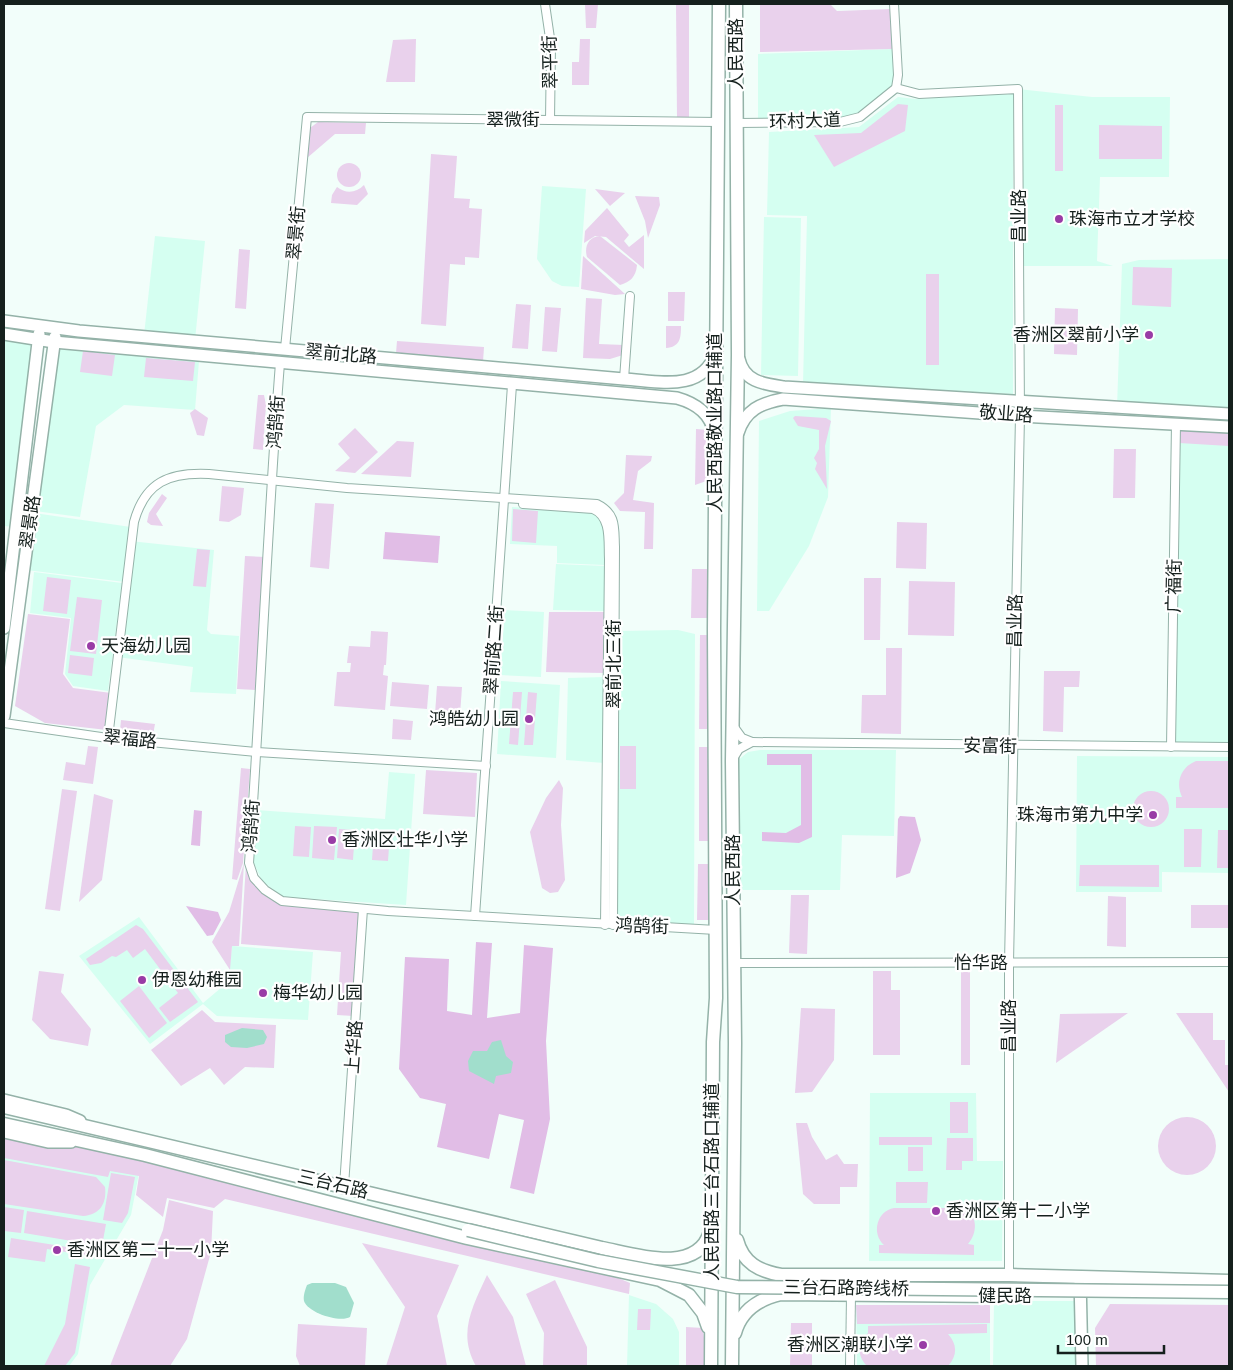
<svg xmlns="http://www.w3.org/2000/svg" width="1233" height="1370" font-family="Helvetica,'Noto Sans SC',sans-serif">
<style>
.built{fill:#d5fff1}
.green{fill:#e9d1ec}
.forest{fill:#e1bde6}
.water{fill:#a1decc}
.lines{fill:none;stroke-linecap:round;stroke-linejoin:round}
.street-casing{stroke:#94b2a8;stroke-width:10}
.secondary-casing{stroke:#94b2a8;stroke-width:14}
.primary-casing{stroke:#94b2a8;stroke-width:15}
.street{stroke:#fff;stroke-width:8}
.secondary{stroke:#fff;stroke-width:11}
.primary{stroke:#fff;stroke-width:12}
.primary-bridge-casing{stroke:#94b2a8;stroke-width:15;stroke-linecap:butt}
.primary-bridge{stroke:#fff;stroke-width:12}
.poi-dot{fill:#993ca6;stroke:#fff;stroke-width:2}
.labels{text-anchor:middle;stroke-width:4.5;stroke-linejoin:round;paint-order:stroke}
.street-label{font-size:18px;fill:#15201d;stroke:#fff}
.poi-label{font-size:18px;fill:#15201d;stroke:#fff;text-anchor:start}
</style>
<rect width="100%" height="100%" fill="#f2fefa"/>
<g class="built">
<path d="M892,49L895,75L893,87L858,115L839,120L758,121V54Z"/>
<path d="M1018,89L1092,97H1170L1169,177H1100L1097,261L1113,266H1019Z"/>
<path d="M1013,94V394L803,384L807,216L767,215L769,132L859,127L898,97L916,99Z"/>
<path d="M542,186L586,189L579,287L562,286L552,281L537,259Z"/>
<path d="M764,217L801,218L798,376L761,375Z"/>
<path d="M155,236L205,241L195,340L144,335Z"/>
<path d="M1229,259V414L1117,407L1122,264L1139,260Z"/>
<path d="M4,336L36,342L14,527L4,526Z"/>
<path d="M57,346L199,361L195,410L124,405L96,426L80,517L35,511Z"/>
<path d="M831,408L828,497L809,546L769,611H757L759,421L790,411Z"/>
<path d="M1176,424L1229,428V748L1171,747Z"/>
<path d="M512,507L591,512L600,519L604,527V565L557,563V546L510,544Z"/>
<path d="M34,513L131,527L130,541L214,550L207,630L211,634L239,636L236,694L190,692L193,667L117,657L125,582L26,570Z"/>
<path d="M556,564L606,566L605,611L553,610Z"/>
<path d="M34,572L122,583L108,691L73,686L65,674L71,618L30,613Z"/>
<path d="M505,610L544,612L541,677L500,675Z"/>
<path d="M678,630L695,634L694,925L616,922L619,631Z"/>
<path d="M605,677L604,763L566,760L568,678Z"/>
<path d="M501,681L560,685L556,758L497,754Z"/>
<path d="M760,750H896L894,836L842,835L840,890H735L737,761L748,752Z"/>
<path d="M1077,756L1229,757V873L1162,872V892H1076Z"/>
<path d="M389,772L415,774L406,905L283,897L262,881L253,861L256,810L385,819Z"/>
<path d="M139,917L203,1003L228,982L232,946L313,952L308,1020L217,1016L203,1004L150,1044L79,956Z"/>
<path d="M870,1093H976L977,1161H1003L1002,1261H869Z"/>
<path d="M4,1150L139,1173L131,1215L90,1285L78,1354L69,1366H4Z"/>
<path d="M629,1295L656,1304L673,1319L679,1332V1366H627Z"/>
<path d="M994,1301H1076L1078,1366H993Z"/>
<path d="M856,1305H990V1366H857Z"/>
</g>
<g class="green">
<path d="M585,4H598L596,28H586Z"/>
<path d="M676,4H689V118H677Z"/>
<path d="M760,4H830L837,11L891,9L892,49L760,52Z"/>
<path d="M416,39L415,82H386L393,40Z"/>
<path d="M580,39H590L589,85H572V62H579Z"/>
<path d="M898,104L908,105L905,131L834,167L814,135L861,133Z"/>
<rect x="1055" y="105" width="8" height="66"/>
<path d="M318,122L366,123L365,134H335L307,158L310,128Z"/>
<path d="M1099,125L1162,126V159H1099Z"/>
<path d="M431,154L457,156L454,198L470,199L469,208L482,209L479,258L465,257V265L450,264L446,326L421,324Z"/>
<circle cx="349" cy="175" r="12"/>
<path d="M364,185L368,194L357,205L331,203L332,195L337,187C346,194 356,193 364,185Z"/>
<path d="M595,189L625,193L610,206Z"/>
<path d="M635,196L659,197L660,205L648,238L645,221Z"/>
<path d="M607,208L629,235L624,241L629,247L644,235V269L606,237L595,236L584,243L585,231Z"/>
<path d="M600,236L637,265C636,277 630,282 620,285L587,257C584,247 588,237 600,236Z"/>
<path d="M239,249L250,250L246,309L235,308Z"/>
<path d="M583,256L625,294L615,295L581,289Z"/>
<path d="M1133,267L1172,268L1171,307L1132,305Z"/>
<rect x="926" y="274" width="13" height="91"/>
<path d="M668,292H685L684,321H668Z"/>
<path d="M586,298L602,299L599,344L624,345L623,355L610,359L583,358Z"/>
<path d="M516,304L531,305L528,349L512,348Z"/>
<path d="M545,307L561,308L557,352L542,351Z"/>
<path d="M1055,308L1078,309L1077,355L1054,354Z"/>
<path d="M666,326H681C681,338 680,347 666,348Z"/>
<path d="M397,341L484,347L483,362L396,353Z"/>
<path d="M83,351L115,355L112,376L80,372Z"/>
<path d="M146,358L195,362L193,381L144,377Z"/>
<path d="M258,395H264L266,405L263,450L253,449Z"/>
<path d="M195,409L208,418L204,436L197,435L190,413Z"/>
<path d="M795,416L826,418L831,421L825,446L827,489L815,469L817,463L814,458L819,449V430L798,426L793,418Z"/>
<path d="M1180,427L1229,430V446L1179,443Z"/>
<path d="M355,428L378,452L355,473L335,471L350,458L338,444Z"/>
<path d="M696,429L710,430L709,480L695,485Z"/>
<path d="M397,441L414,442L411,477L361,474Z"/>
<path d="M1114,449H1136L1135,498H1113Z"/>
<path d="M626,455L652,456L651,461L638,471L633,500L654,503L653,549H644L645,512L620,511L614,503L624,493Z"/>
<path d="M222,486L244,488L241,515L229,522L219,521Z"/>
<path d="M162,494L167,498L156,514L163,526L151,525L147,522L149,513Z"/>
<path d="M315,503L334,504L329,569L310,567Z"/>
<path d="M513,509L538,511L536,543L512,541Z"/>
<path d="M897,522L927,523L926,569L896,568Z"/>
<path d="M197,549L210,550L206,587L193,586Z"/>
<path d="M245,556L265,557L257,690L237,689Z"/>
<path d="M692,569H711L710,618H691Z"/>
<path d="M47,577L71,580L67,614L43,611Z"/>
<path d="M864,578H881L880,640H864Z"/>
<path d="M909,581L955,582L954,636L908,635Z"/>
<path d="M77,597L102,600L96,654L70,651Z"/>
<path d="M549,612H605V673L546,672Z"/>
<path d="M28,614L70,619L63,674L73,688L111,693L107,730L45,723L15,706Z"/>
<path d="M371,631L388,632L386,665H384L383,675L388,676L385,710L334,706L337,672H350L351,663H347L349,646L370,647Z"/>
<path d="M700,635H712L711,729H699Z"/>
<path d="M886,648H902L901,734L861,733L862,695H886Z"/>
<path d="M70,655L94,658L92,676L68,673Z"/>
<path d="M1044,671H1080L1079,687H1064L1063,732L1043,731Z"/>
<path d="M392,682L429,685L427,709L390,706Z"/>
<path d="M437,686L462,687L460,715L435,714Z"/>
<path d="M513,692H522L518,745L509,744Z"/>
<path d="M528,692L537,693L533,745H524Z"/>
<path d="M393,719L413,721L411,740L392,739Z"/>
<path d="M121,720L155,724L153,735L120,730Z"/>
<path d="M88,746L98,747L93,784L63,780L66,762L85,765Z"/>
<rect x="620" y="746" width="16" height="43"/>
<rect x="699" y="747" width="12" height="94"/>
<path d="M1196,761H1229V808H1176V797H1182C1175,782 1181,767 1196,761Z"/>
<path d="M241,768L250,769L243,863L237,880L232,879Z"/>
<path d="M426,770L477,773L475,817L423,814Z"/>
<path d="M559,780L563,788L561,825L565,880L558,892L550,893L542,888L530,832L546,798Z"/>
<path d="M62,789L77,791L60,911L45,909Z"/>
<circle cx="1151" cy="809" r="18"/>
<path d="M94,794L113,800L102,880L79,902Z"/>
<path d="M295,826L311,827L309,857L293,856Z"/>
<path d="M314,826L337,827L334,860L312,858Z"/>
<path d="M339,829L355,830L353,860L337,858Z"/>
<path d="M1184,829H1202L1201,867H1184Z"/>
<path d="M1218,830H1229V868H1217Z"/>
<path d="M374,831L390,832L388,861L372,860Z"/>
<path d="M244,863L239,946H232L230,970L212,942L229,912Z"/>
<path d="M246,864L265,894L280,905L360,912L353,1016L337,1015L341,952L241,944Z"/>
<path d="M698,864H710L709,920H697Z"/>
<path d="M1080,865H1159V887L1079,886Z"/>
<path d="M791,895H809L807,954L789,953Z"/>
<path d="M1108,896L1126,897V947L1107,946Z"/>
<rect x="1191" y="905" width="38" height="23"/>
<path d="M136,925L143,929L198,1002L170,1022L159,1008L178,993L145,949L133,958L127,950L116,957L112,956L101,963L90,965L86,959Z"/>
<rect x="961" y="965" width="9" height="100"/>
<path d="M39,971L64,974L61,992L91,1029L88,1046L50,1039L32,1020Z"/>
<path d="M873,971H891V990H900V1055H873Z"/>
<path d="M139,986L167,1023L149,1038L120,1001Z"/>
<path d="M801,1008L835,1009L834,1060L812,1092L795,1093Z"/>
<path d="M202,1010L215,1022L276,1025L274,1068L245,1067L224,1085L210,1068L181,1086L151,1050Z"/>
<path d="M1128,1013L1056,1063L1060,1014Z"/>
<path d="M1176,1013H1213V1040H1225V1065H1229V1092Z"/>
<rect x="950" y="1102" width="18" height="31"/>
<circle cx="1187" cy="1146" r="29"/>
<path d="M796,1123H807L812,1137L826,1160L837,1154L844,1164H858L857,1187H840V1204H814L803,1194Z"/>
<path d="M4,1133L86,1142L592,1267L630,1283L629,1294L225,1199L214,1208L167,1198L163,1217L136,1195L139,1176L110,1171L108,1177L4,1158Z"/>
<rect x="879" y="1137" width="53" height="8"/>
<path d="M947,1138H973V1161H962V1170H946Z"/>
<rect x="908" y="1147" width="15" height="24"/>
<path d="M4,1160L96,1177L105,1187C107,1203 100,1215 83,1216L4,1204Z"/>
<path d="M111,1173L135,1177L128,1213L122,1223L103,1220Z"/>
<path d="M896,1182H928L927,1203H896Z"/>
<path d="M169,1200L213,1211L211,1252L187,1339L170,1366H110L163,1230Z"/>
<path d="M4,1207L24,1210L21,1233L4,1231Z"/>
<path d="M894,1208H963C978,1214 978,1233 968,1244L974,1245V1255L879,1253V1245H884C871,1233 877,1211 894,1208Z"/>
<path d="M27,1211L106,1224L102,1246L24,1233Z"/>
<path d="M11,1238L92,1251L91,1256L47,1249L45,1262L8,1257Z"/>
<path d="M362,1243L459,1265L437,1316L447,1366H386L405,1307Z"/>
<path d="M75,1264L90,1267L75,1353L65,1366H44L65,1324Z"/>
<path d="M487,1275L513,1317L526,1366H476C457,1333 473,1306 487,1275Z"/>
<path d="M555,1280L587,1347V1366H543L544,1333L526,1294Z"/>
<path d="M1110,1304L1229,1305V1366H1096L1095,1328Z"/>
<path d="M856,1305H990V1323L857,1324Z"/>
<path d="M638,1309H651L650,1330H637Z"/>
<path d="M791,1323H812V1366H790Z"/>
<path d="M298,1324L367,1328L365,1366H300L296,1356Z"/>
<path d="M987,1324V1333L948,1334C957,1344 958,1355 948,1366H867C857,1356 857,1343 868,1333V1326Z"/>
<path d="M686,1327L703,1328L707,1366H686Z"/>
</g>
<g class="forest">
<path d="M385,532L440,536L438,563L383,559Z"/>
<path d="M767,754H812V837L799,843L762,841V832L786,833L801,825V765H767Z"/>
<path d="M194,810L202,811L200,846L191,845Z"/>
<path d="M900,816L915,817L921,840L910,873L896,878L898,819Z"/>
<path d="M186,906L218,912L221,920L213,935L207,936Z"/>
<path d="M476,942L492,943L487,1018L520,1013L524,945L553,948L546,1041L550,1119L534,1194L510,1188L524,1120L499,1114L489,1159L437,1147L446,1104L420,1098L399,1069L405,957L449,959L447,1011L472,1015Z"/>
</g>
<g class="water">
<path d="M242,1028L263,1030L267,1037L264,1044L247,1048L231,1047L225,1042V1035Z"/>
<path d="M501,1040L506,1056L513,1062L511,1073L496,1076L494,1084L469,1071L468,1061L473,1051H487L492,1042Z"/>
<path d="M312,1283H335L346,1287L354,1303L350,1317C340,1323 308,1313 304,1301C303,1296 305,1290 307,1285Z"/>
</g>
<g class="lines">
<g class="street-casing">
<g id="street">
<path d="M545,4L551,45L550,120"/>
<path d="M896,88L919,94L1018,89L1020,416L1009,963V1275"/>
<path d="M738,123L840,122L860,117L896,88L898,75L894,4"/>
<path d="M285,349L307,117L718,122"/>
<path d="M280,363C267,529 261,696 249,863L254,878L265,890L282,901L388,911L716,930"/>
<path d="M624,379L630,296"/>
<path d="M523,504L593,509C612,517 608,542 609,559L605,925"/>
<path d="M4,723L108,738L257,752L486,766"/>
<path d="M734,727L742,738L752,742L739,749L734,757"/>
<path d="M108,738L134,522C145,482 169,472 209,474L347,488L597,504C617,514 614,528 615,547L613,925"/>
<path d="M752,742L1229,747"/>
<path d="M1171,747L1176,424"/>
<path d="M475,916L512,385"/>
<path d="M733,963L1229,962"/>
<path d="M344,1186L363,909"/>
<path d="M850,1366L851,1295"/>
</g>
</g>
<g class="secondary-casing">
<g id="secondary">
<path d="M4,321L79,331L624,379C659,381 701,393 716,353"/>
<path d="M4,334L54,342L677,398C695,403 711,414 714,433"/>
<path d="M739,359C744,382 764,384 784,387L1229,414"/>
<path d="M738,433C745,410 761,403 783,399L1020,416L1229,427"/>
<path d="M4,628L39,334"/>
<path d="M4,716L55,337"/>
<path d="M4,1100L66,1115L80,1121"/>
<path d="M4,1132L48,1142H71"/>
<path d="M1080,1278L1082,1366"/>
</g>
</g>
<g class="primary-casing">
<g id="primary">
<path d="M4,1107L602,1248C633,1254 697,1276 710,1232"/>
<path d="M4,1124L145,1155L467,1238L660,1280L689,1295L703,1313L708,1327"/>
<path d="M737,1240C743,1263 759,1271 781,1275H1009L1229,1281"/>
<path d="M735,1333C741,1311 759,1299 781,1294L997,1296"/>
<path d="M711,1366L713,1042L716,998L714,630L719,4"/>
<path d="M732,1366L735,1043L732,761L738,355L736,4"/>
</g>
</g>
<use href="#street" class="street"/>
<use href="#secondary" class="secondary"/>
<use href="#primary" class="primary"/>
<g class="primary-bridge-casing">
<path id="primary-bridge" d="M468,1230L598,1261L737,1287L1229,1292"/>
</g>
<use href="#primary-bridge" class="primary-bridge"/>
</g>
<g class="poi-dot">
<circle cx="1059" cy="219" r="5"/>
<circle cx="1149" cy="335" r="5"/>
<circle cx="91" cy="646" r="5"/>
<circle cx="529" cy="719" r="5"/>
<circle cx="1153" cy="815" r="5"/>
<circle cx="332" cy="840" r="5"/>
<circle cx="142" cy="980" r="5"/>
<circle cx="263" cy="993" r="5"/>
<circle cx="936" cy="1211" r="5"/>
<circle cx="57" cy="1250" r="5"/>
<circle cx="923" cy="1345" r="5"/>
</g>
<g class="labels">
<g class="street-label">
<text transform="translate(736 54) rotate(-90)" y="6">人民西路</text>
<text transform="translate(550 62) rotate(-91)" y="6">翠平街</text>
<text x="513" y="126">翠微街</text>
<text transform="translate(805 121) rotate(-2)" y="6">环村大道</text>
<text transform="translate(1019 216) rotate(-90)" y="6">昌业路</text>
<text transform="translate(296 233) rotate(-85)" y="6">翠景街</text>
<text transform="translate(341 354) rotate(5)" y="6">翠前北路</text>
<text transform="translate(1006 414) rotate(4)" y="6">敬业路</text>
<text transform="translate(276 422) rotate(-86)" y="6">鸿鹄街</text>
<text transform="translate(715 423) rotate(-90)" y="6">人民西路敬业路口辅道</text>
<text transform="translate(30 522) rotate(-82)" y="6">翠景路</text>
<text transform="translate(1174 586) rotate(-89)" y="6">广福街</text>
<text transform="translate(1015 621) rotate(-89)" y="6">昌业路</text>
<text transform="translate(494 650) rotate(-86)" y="6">翠前路二街</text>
<text transform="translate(614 664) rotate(-90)" y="6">翠前北三街</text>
<text transform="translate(130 739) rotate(6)" y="6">翠福路</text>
<text transform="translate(990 746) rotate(1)" y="6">安富街</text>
<text transform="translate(251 826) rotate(-86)" y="6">鸿鹄街</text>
<text transform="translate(733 870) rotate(-90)" y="6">人民西路</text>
<text transform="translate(642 926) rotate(2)" y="6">鸿鹄街</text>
<text x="981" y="969">怡华路</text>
<text transform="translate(1009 1026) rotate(-90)" y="6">昌业路</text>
<text transform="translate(354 1047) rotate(-86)" y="6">上华路</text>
<text transform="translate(712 1182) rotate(-90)" y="6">人民西路三台石路口辅道</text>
<text transform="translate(333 1184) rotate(13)" y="6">三台石路</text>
<text transform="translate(846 1288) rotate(1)" y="6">三台石路跨线桥</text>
<text x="1005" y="1302">健民路</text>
</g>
<g class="poi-label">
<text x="1069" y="225">珠海市立才学校</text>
<text x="1139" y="341" text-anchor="end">香洲区翠前小学</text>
<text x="101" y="652">天海幼儿园</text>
<text x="519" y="725" text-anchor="end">鸿皓幼儿园</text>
<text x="1143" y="821" text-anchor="end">珠海市第九中学</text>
<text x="342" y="846">香洲区壮华小学</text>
<text x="152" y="986">伊恩幼稚园</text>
<text x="273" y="999">梅华幼儿园</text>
<text x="946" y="1217">香洲区第十二小学</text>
<text x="67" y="1256">香洲区第二十一小学</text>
<text x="913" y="1351" text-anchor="end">香洲区潮联小学</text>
</g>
</g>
<rect width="1233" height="1370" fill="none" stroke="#15201d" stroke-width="10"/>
<path d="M1058 1345v8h106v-8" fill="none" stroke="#15201d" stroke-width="2.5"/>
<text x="1066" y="1345" font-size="15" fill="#15201d" stroke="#ffffff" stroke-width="4" paint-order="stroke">100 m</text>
</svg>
